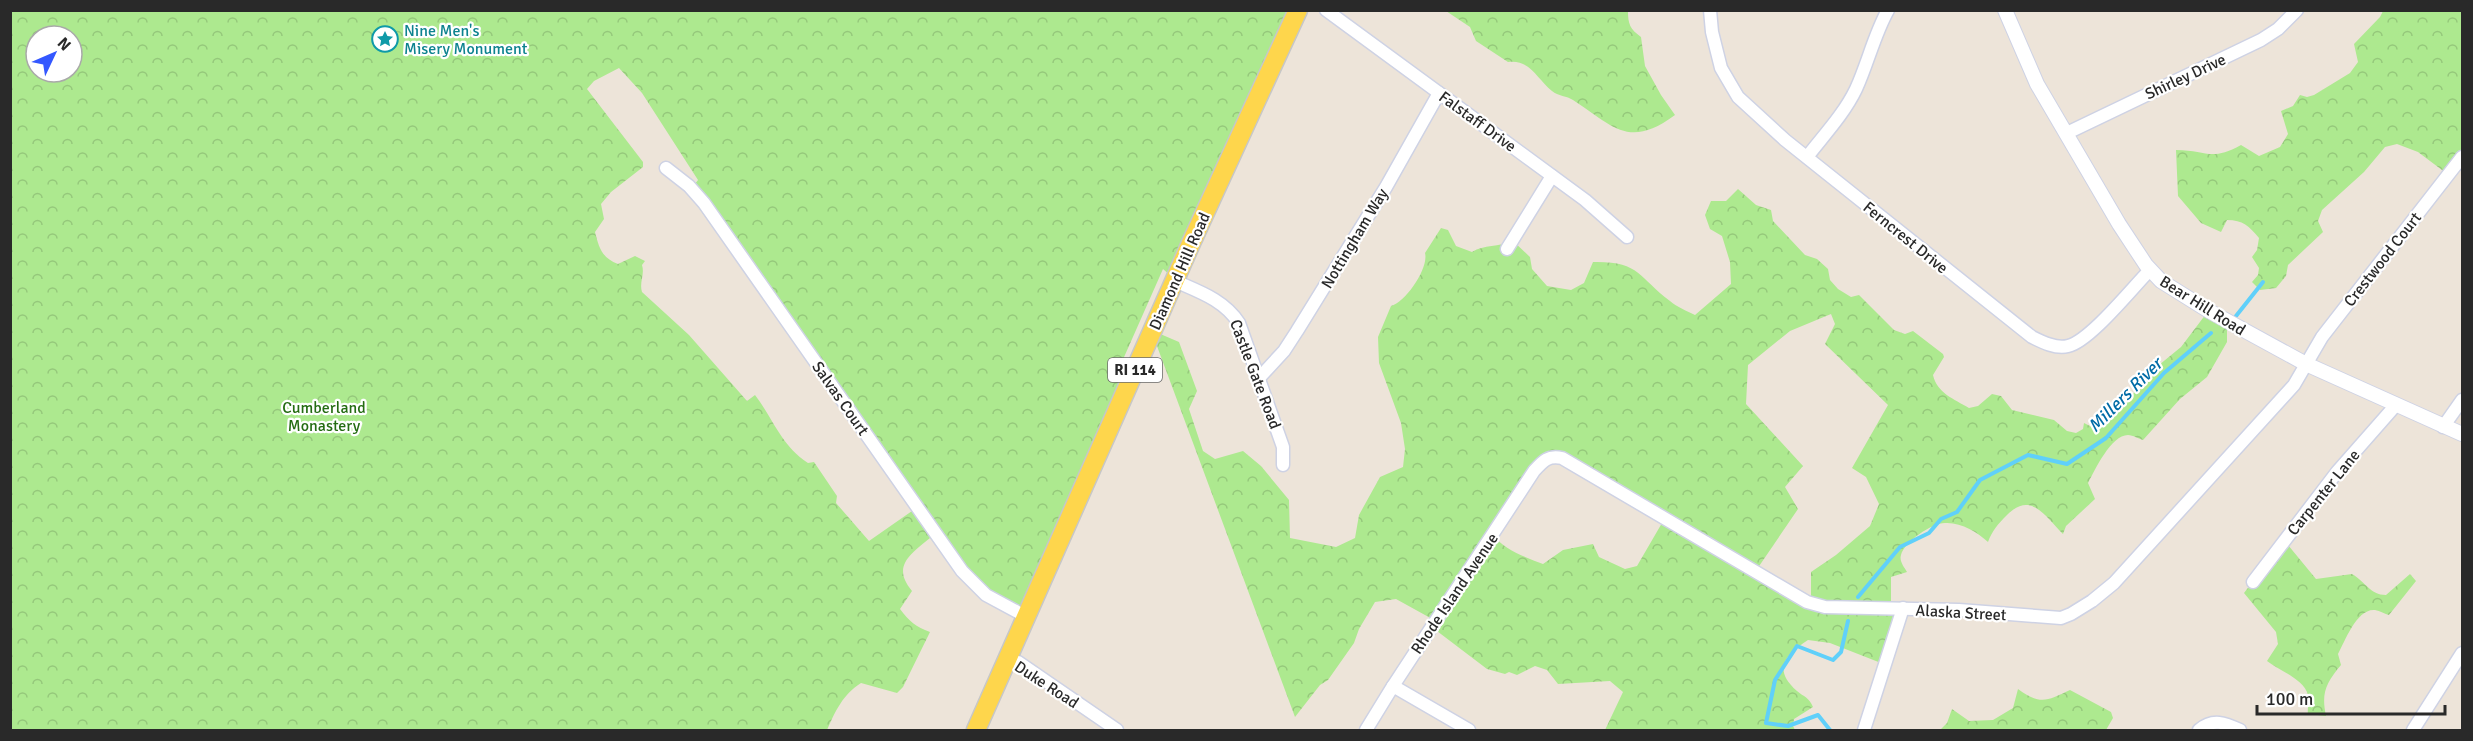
<svg xmlns="http://www.w3.org/2000/svg" width="2473" height="741" font-family="Signika,sans-serif">
<style>
.forest{fill:url(#forest-crowns);fill-rule:evenodd}
.lines{fill:none;stroke-linecap:round;stroke-linejoin:round}
.stream{stroke:#60d0fa;stroke-width:4}
.minor-casing{stroke:#ced2e4;stroke-width:15}
.tertiary-casing{stroke:#ced2e4;stroke-width:16}
.primary-casing{stroke:#c7c7c7;stroke-width:21}
.minor{stroke:#fff;stroke-width:12}
.tertiary{stroke:#fff;stroke-width:14}
.primary{stroke:#fed64c;stroke-width:18}
.labels{text-anchor:middle;stroke-width:4.5;stroke-linejoin:round;paint-order:stroke}
.shield{fill:#fff;stroke:#696969;stroke-width:1.5}
.shield-label{font-size:15px;font-weight:bold;fill:#292929}
.culture-label{font-size:16px;fill:#0d838f;stroke:#fff;text-anchor:start}
.street-label{font-size:16px;fill:#292929;stroke:#fff}
.park-label{font-size:16px;fill:#246c12;stroke:#fff}
.water-label{font-size:18px;font-style:italic;fill:#006ba6;stroke:#fff}
</style>
<defs>
<pattern id="forest-crowns" width="20" height="18" patternUnits="userSpaceOnUse" patternTransform="scale(1.5)"><rect width="20" height="18" fill="#ade98f"/><path d="M2 6a3 3 0 1 1 6 0M12 15a3 3 0 1 1 6 0" fill="none" stroke="#95c87b"/></pattern>
</defs>
<rect width="100%" height="100%" fill="#ede4d9"/>
<g class="forest">
<path d="M10,11H1292L1172,277L1163,269L1117,373L1123,387L1018,619L977,595L950,564L930,538C911,554 891,566 912,591L900,609C909,621 916,627 930,632L903,687L897,693L861,683C843,694 835,712 827,730H11ZM36,36H72V72H36ZM619,68L642,93L698,180L688,193L810,362L912,511L869,541L836,503L837,496L814,462L808,463C781,445 774,420 755,395L747,401L689,335L642,292C639,282 645,275 642,265L645,261L635,256L618,264C602,258 599,248 595,232L604,219L601,204L611,192L643,167V162L587,89L594,81Z"/>
<path d="M1446,11H1628C1628,24 1630,29 1641,37L1645,66L1661,95L1675,115C1629,149 1614,127 1573,100C1567,96 1558,96 1552,91C1537,79 1530,59 1508,62L1476,41L1470,27Z"/>
<path d="M2383,11H2462V155L2446,173L2418,152L2397,144L2385,147L2364,172L2322,210L2318,221L2323,232L2288,265L2286,276L2276,288L2260,290L2252,282L2258,275L2259,268L2252,257L2257,250L2259,238C2249,226 2243,220 2227,220L2221,232L2201,223L2178,196L2176,150C2207,150 2210,162 2241,145L2259,156L2280,147L2288,134L2281,111L2293,106L2300,95L2307,97L2314,95L2350,73L2358,62L2354,44L2380,17Z"/>
<path d="M1738,189L1756,205L1771,210L1773,221L1805,255L1817,259L1828,269L1830,280L1838,289L1851,297L1859,295L1894,330L1905,334L1913,331L1943,354L1944,357L1933,375C1937,393 1954,399 1969,408L1978,406L1992,394L2001,396L2012,410L2054,420L2067,431L2076,433L2083,429L2084,423L2092,427L2100,425L2156,372L2159,365L2181,347L2206,314L2227,326V342L2207,377L2180,399L2143,440C2139,439 2133,435 2128,435C2111,435 2095,470 2088,483L2095,499L2066,526L2063,534C2045,516 2031,491 2007,515C1998,524 1992,531 1988,542C1977,532 1961,522 1945,523C1932,523 1904,542 1901,555C1899,561 1904,567 1907,572L1891,577V609L1898,611L1881,663L1830,643L1808,640C1787,654 1771,668 1797,691C1804,697 1809,697 1813,707L1794,719L1793,726L1795,730H1605L1623,692L1610,681L1558,684L1547,670L1535,666L1517,675L1509,672L1505,674L1487,669L1433,628L1434,620L1396,599L1375,602L1359,629L1354,643L1328,680L1320,685L1295,717L1151,330L1179,342L1197,391L1189,409L1203,451L1215,459L1243,451L1261,466L1289,500L1290,538L1336,547L1355,538L1359,515L1380,477L1403,467L1405,449L1401,423L1379,363L1378,337L1391,306C1406,302 1429,268 1425,253L1441,228L1448,230L1456,246L1472,252C1484,244 1499,248 1512,240L1530,257L1532,269L1547,286L1571,290L1584,283L1593,262C1640,261 1638,277 1670,301C1677,307 1687,311 1695,315L1731,284L1730,262L1722,236L1710,229L1705,215L1711,201H1726ZM1831,314L1835,324L1825,344L1888,405L1852,468L1866,477L1879,504L1870,526L1836,555L1811,572V603C1793,596 1766,590 1753,575L1798,509L1785,487L1803,466L1746,404L1748,365L1790,331ZM1550,458L1565,463L1662,523L1637,566L1625,569L1599,557L1593,544L1563,550L1543,564C1525,557 1504,550 1492,534Z"/>
<path d="M2288,545L2316,579L2352,574C2366,582 2370,595 2386,595L2410,574L2416,581L2389,615C2385,614 2380,611 2375,610C2357,608 2345,641 2338,654L2341,665C2326,683 2321,693 2326,716L2308,714C2307,708 2310,701 2308,695C2304,679 2280,671 2267,661L2278,644L2276,632L2244,593L2278,548Z"/>
<path d="M2018,689C2040,705 2047,701 2070,690L2111,712L2113,718L2106,730H1940L1947,723L1952,709L1969,721L1993,720L2013,708Z"/>
</g>
<g class="lines">
<g class="stream">
<path d="M2236,316L2263,282"/>
<path d="M1858,597L1900,547L1929,533L1941,519L1957,512L1980,480L2028,455L2067,464L2106,438L2164,373L2211,333"/>
<path d="M1830,730L1818,715L1788,726L1766,723L1775,680L1797,646L1833,660L1841,652L1848,621"/>
</g>
<g class="minor-casing">
<g id="minor">
<path d="M1326,10L1585,200L1627,237"/>
<path d="M1710,10L1712,32L1721,68L1738,97L1785,140L2032,337C2042,342 2056,349 2068,346C2090,341 2132,288 2150,270"/>
<path d="M2067,133L2261,40L2278,29L2297,10"/>
<path d="M1807,157C1824,135 1844,114 1856,89C1868,63 1874,35 1888,10"/>
<path d="M666,168L689,186L704,203L962,571L986,595L1025,616"/>
<path d="M1507,249L1552,176"/>
<path d="M1175,281C1200,292 1224,300 1239,323L1283,447V465"/>
<path d="M1260,377L1284,351L1297,331L1386,187L1439,93"/>
<path d="M2443,427L2462,400"/>
<path d="M2253,582L2337,472L2395,406"/>
<path d="M1006,659L1018,662L1117,730"/>
<path d="M1393,686L1469,730"/>
<path d="M1366,730L1393,686L1534,471C1543,461 1548,455 1562,458L1807,602L1825,607L1959,610L2061,618L2071,614L2092,601L2114,583L2294,385L2322,337L2462,157"/>
<path d="M1864,730L1903,608"/>
<path d="M2199,730C2213,718 2225,723 2240,730"/>
<path d="M2413,730L2462,653"/>
</g>
</g>
<g class="tertiary-casing">
<path id="tertiary" d="M2005,10L2037,84L2119,224L2146,265L2161,281L2209,311L2306,364L2462,434"/>
</g>
<g class="primary-casing">
<path id="primary" d="M976,730L1192,241L1298,10"/>
</g>
<use href="#minor" class="minor"/>
<use href="#tertiary" class="tertiary"/>
<use href="#primary" class="primary"/>
</g>
<defs>
<g id="sight-ring" transform="scale(1.35)"><circle r="9.5" fill="#fff" stroke="#0f9aa8" stroke-width="1.5"/><path d="M0-6L1.8-2.2L6-1.7L2.9 1.2L3.7 5.4L0 3.3L-3.7 5.4L-2.9 1.2L-6-1.7L-1.8-2.2Z" fill="#0f9aa8"/></g>
</defs>
<g fill-rule="evenodd">
<use href="#sight-ring" x="385" y="39"/>
</g>
<g class="labels">
<rect class="shield" x="1108" y="358" width="54" height="24" rx="4.5"/>
<g class="shield-label">
<text x="1135" y="375">RI 114</text>
</g>
<g class="culture-label">
<text x="404" y="36">Nine Men's<tspan x="404" dy="18">Misery Monument</tspan></text>
</g>
<g class="street-label">
<text transform="translate(2185 76) rotate(-25)" y="6">Shirley Drive</text>
<text transform="translate(1478 121) rotate(36)" y="6">Falstaff Drive</text>
<text transform="translate(1906 237) rotate(39)" y="6">Ferncrest Drive</text>
<text transform="translate(1354 238) rotate(-59)" y="6">Nottingham Way</text>
<text transform="translate(2382 259) rotate(-52)" y="6">Crestwood Court</text>
<text transform="translate(1179 271) rotate(-66)" y="6">Diamond Hill Road</text>
<text transform="translate(2203 305) rotate(32)" y="6">Bear Hill Road</text>
<text transform="translate(1256 374) rotate(69)" y="6">Castle Gate Road</text>
<text transform="translate(841 398) rotate(55)" y="6">Salvas Court</text>
<text transform="translate(2323 492) rotate(-51)" y="6">Carpenter Lane</text>
<text transform="translate(1454 593) rotate(-56)" y="6">Rhode Island Avenue</text>
<text transform="translate(1961 612) rotate(3)" y="6">Alaska Street</text>
<text transform="translate(1047 684) rotate(33)" y="6">Duke Road</text>
</g>
<g class="park-label">
<text x="324" y="413">Cumberland<tspan x="324" dy="18">Monastery</tspan></text>
</g>
<g class="water-label">
<text transform="translate(2125 395) rotate(-45)" y="6">Millers River</text>
</g>
</g>
<rect width="2473" height="741" fill="none" stroke="#292929" stroke-width="24"/>
<g transform="translate(54 54) rotate(46)"><circle r="28" fill="#ffffff" stroke="#a9a9a9" stroke-width="1.5"/>
<path d="M0-4.5L10 22L0 15L-10 22Z" fill="#3458ff"/>
<text y="-9" font-size="16" font-weight="bold" text-anchor="middle" fill="#292929">N</text>
</g>
<path d="M2257 705v9h188v-9" fill="none" stroke="#292929" stroke-width="3"/>
<text x="2266" y="705" font-size="18" fill="#292929" stroke="#ffffff" stroke-width="4.5" paint-order="stroke">100 m</text>
</svg>
